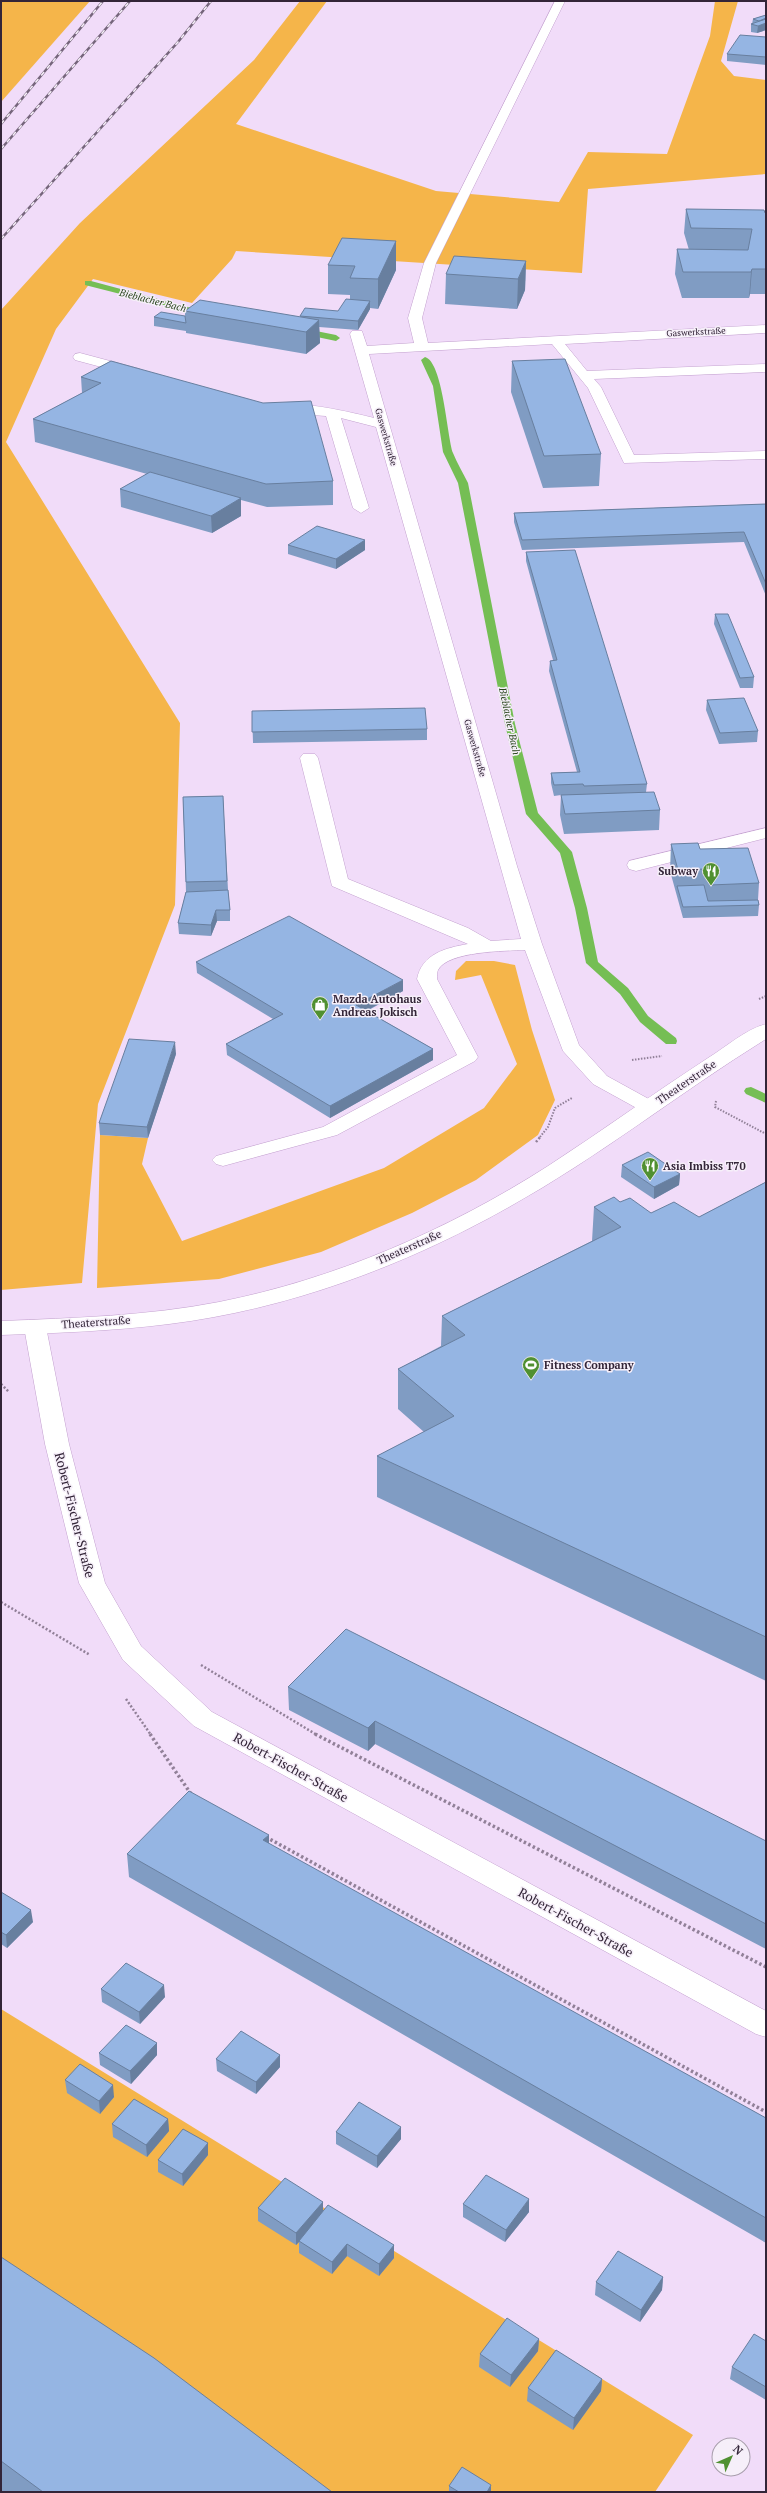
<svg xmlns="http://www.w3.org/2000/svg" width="767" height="2493" font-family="'PT Serif',serif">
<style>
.green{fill:#f5b54a}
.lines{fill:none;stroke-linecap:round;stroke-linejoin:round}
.stream{fill:#75be54;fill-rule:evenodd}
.minor-casing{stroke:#c3a1cf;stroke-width:1}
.major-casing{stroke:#c3a1cf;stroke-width:1}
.path-far2{stroke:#918098;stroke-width:2;stroke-dasharray:1.5 1.5;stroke-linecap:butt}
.path-far1{stroke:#918098;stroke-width:2.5;stroke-dasharray:2 2;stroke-linecap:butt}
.path{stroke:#918098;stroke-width:3.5;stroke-dasharray:2.5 2.5;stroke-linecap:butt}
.minor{fill:#fff;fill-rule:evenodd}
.major{fill:#fff;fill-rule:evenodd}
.rail-casing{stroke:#75657b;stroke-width:2.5}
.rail{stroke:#f6eff9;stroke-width:1.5;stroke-dasharray:4.5;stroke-linecap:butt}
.wall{fill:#809cc3}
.shaded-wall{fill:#687f9f}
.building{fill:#95b5e3;stroke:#687f9f}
.labels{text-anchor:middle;stroke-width:3;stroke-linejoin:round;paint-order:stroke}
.far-street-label{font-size:9px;fill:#332538;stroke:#f6eff9}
.far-water-label{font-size:10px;font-style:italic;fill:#264319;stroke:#f6eff9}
.poi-label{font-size:11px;font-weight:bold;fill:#332538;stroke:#f6eff9;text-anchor:start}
.street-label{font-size:11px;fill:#332538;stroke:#f6eff9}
.near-street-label{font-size:13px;fill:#332538;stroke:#f6eff9}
</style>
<rect width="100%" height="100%" fill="#f1dcf9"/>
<g class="green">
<path d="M1,1H90L1,102Z"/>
<path d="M300,1H327L236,124L436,191L559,202L588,152L667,154L710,36L715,1H738L721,61L734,76L766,80V174L588,189L582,273L236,251L232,259L192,303L93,279L56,329L6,442L180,723L175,905L98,1104L82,1283L1,1290V310L80,223L254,60Z"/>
<path d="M466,961H494L515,965L532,1030L555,1100L538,1135L476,1180L412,1213L321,1252L219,1279L97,1288L100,1135L148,1138L142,1164L182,1241L384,1168L484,1108L517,1064L481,975L455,980L456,971Z"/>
<path d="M1,2009L693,2435L655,2492H318L1,2281Z"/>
</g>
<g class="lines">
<g class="stream">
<path d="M85,281H91L210,313L203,315L85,285Z"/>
<path d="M301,328L336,335L340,338L336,341L298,333L297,331Z"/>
<path d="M425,357C443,362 447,436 453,453C457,463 463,473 468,483L515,724L538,813L572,852L587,908L598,962L628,988L648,1016L676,1038L677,1041L676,1044H666L640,1022L620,994L586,963L575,908L560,853L526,814L505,724L458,483L443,452L433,386L421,360Z"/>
<path d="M751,1087L766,1094V1103L746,1094L744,1091L746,1088Z"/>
</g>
<g class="minor-casing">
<g id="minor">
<path d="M555,1H565L436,263L422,318L428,343L766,325V333L565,344L587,371L766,364V372L594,379L601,387L634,455L766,451V459L624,463L588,388L552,344L369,354L517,866L542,944L579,1045L607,1076L656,1103L659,1107L656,1111L649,1113L642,1111L593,1084L563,1051L525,950C506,951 448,951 438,970C437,972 437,976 437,979L478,1057L475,1061L337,1135L223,1166L216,1164L212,1160L216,1156L323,1127L457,1055L417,979C422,954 445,948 468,944L332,886L300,758L303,754H315L318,758L348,879L468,928L491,941L521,939L376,427L341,418L369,508L361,513L353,508L326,416L283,413L276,409C285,396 358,414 374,418L350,334L352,331H362L367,346L414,343L408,318L424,263Z"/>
<path d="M80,353L140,369L142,372L135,376L75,360L73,357L75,354Z"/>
<path d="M766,828V838L636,871L629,869L627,865L629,861Z"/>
<path d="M35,1320L43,1322L46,1327L69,1444L105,1583L141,1646L212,1712L766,2011V2037L756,2034L194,1726L123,1660L79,1583L45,1444L24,1327L27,1322Z"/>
</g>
</g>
<g class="major-casing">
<path id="major" d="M766,1024V1039C679,1093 599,1157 509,1207C404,1266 289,1309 169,1324C113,1331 57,1333 1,1335V1321C74,1318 147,1316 219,1302C335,1279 448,1230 548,1166C602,1131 654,1093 708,1058C726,1047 746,1029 766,1024Z"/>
</g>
<g class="path-far2">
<path d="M759,999L766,996"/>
<path d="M632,1060L662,1056"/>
<path d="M716,1101L715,1107L766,1134"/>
<path d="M540,1137L548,1127L555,1108L572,1098"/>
</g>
<g class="path-far1">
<path d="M536,1142L541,1136"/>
<path d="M1,1384L9,1392"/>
<path d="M1,1602L90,1655"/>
<path d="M201,1665L317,1735"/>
<path d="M126,1699L151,1735"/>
</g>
<g class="path">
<path d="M150,1734L191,1794"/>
<path d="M315,1734L766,1967"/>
<path d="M266,1837L766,2112"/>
</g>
<use href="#minor" class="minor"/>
<use href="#major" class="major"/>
<g class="rail-casing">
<g id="rail">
<path d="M1,124L103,1"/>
<path d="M1,149L130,1"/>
<path d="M1,239L178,42L211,1"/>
</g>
</g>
<use href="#rail" class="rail"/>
</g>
<g class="wall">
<path d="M766,15V30L757,33L751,32V24H752L753,19Z"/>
<path d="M766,37V65L727,61V54Z"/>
<path d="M686,209L766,213V294H750L749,298H682L675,274L677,249L689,250L684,233Z"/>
<path d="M396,241V270L378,309L370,308V309L358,330L319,327L320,343L306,354L186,333V331L154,326V317L185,316V311L300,317V316L338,311L350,299V295L328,294V265Z"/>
<path d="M526,261L525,290L517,309L445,304L446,274Z"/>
<path d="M111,361L333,481V505L267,507L241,500V516L212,533L121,507L120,489L147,474L35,442L33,419L82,393L81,377Z"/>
<path d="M512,361L601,454L599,486L543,488L511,392Z"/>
<path d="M766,504V596L744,542L522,550L514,522V513Z"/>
<path d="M365,540V550L336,569L288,554V545Z"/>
<path d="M526,552L647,784L646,792L660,810L659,830L564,834L560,815L561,795L554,796L551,783V773L577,772L549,671L550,661L553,660L526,561Z"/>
<path d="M715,614L754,677L753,688H740L714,624Z"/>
<path d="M707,700L758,731L757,742L719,744L706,710Z"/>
<path d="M252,711L427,729V740L253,743Z"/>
<path d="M223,796L228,890L230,910V921H217L211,936L179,934L178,923L186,892L183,797Z"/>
<path d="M671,844L700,849L759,883L758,900L759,905L758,916L683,918L670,871Z"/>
<path d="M196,962L403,991L367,1011L433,1049V1060L330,1118L227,1055L226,1044L273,1019L197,973Z"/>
<path d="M176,1054L148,1138L100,1135L99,1123Z"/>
<path d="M622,1165L680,1174L679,1185L654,1199L621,1177Z"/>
<path d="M766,1182V1681L377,1497V1456L424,1432L398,1409V1369L441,1346L442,1316L592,1241L594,1207L620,1202L651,1213L699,1217Z"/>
<path d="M288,1687L766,1841V1949L375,1744L368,1751L289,1710Z"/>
<path d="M269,1835V1844L766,2118V2243L129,1877L127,1854Z"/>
<path d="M1,1892L33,1922L7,1948L1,1944Z"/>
<path d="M101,1989L165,1997L140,2024L102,2002Z"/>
<path d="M157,2043V2055L131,2084L100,2065L99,2053Z"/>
<path d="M216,2059L280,2067L256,2094L217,2071Z"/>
<path d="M65,2080L114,2097L100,2114L67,2093Z"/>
<path d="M168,2119L169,2131L147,2157L113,2137L112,2124Z"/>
<path d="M401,2127V2139L377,2168L336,2144V2132Z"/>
<path d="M208,2143V2155L183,2186L158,2172V2160Z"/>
<path d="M323,2202V2212L394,2245V2258L379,2276L347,2256L332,2274L299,2253V2242L296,2245L258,2221V2208Z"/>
<path d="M463,2204L529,2212L505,2242L463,2217Z"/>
<path d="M1,2257L332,2492H1Z"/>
<path d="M663,2277L662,2290L640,2322L595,2295L596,2282Z"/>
<path d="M539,2339L538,2351L510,2387L479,2367L480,2354Z"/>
<path d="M766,2341V2400L730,2379L732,2367Z"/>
<path d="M602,2379L601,2391L573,2430L527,2401L528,2388Z"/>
<path d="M491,2485V2492H449V2486Z"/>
</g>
<g class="shaded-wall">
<path d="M766,18V30L757,33L758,26H759V21Z"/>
<path d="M396,241V270L378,309V279Z"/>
<path d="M526,261L525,290L517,309L518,279Z"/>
<path d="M752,269L750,294L749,298L751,272Z"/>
<path d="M370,301V309L358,330V321Z"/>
<path d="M319,320L320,343L306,354V332Z"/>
<path d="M241,498V516L212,533L211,516Z"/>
<path d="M365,540V550L336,569V559Z"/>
<path d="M216,910L217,921L211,936V925Z"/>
<path d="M403,980V991L356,1016V1005Z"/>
<path d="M175,1042L176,1054L148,1138L147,1127Z"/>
<path d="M433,1049V1060L330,1118V1106Z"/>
<path d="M680,1174L679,1185L654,1199V1187Z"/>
<path d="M375,1721V1744L368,1751V1728Z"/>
<path d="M269,1835V1858L263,1840Z"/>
<path d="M31,1910L33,1922L7,1948L6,1935Z"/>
<path d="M164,1985L165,1997L140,2024L139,2012Z"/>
<path d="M157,2043V2055L131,2084L130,2071Z"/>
<path d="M280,2055V2067L256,2094V2082Z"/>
<path d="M113,2085L114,2097L100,2114L99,2101Z"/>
<path d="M168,2119L169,2131L147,2157L146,2145Z"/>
<path d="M401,2127V2139L377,2168V2156Z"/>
<path d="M208,2143V2155L183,2186L182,2174Z"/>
<path d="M529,2199V2212L505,2242L506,2230Z"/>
<path d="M323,2202V2214L299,2241V2242L296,2245V2233Z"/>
<path d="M347,2244V2256L332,2274V2262Z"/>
<path d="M394,2245V2258L379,2276V2264Z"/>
<path d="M663,2277L662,2290L640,2322L641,2310Z"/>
<path d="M539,2339L538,2351L510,2387L511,2375Z"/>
<path d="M602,2379L601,2391L573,2430L574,2418Z"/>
<path d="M491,2485V2492H487Z"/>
</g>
<g class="building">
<path d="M766,15V18L759,21L753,19Z"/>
<path d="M766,19V23L758,26L751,24Z"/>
<path d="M740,35L766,37V57L727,54Z"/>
<path d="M686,209L764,210L765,213H766V269H752L751,272H683L677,249L748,250L752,229L691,228Z"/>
<path d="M342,238L396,241L378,279L350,278L355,266L328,265Z"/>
<path d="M454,256L526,261L518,279L446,274Z"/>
<path d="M346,299L370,301L358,321L300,316L305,308L338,311Z"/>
<path d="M200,300L319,320L306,332L185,311Z"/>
<path d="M161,312L185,316L186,323L154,317Z"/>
<path d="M565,359L601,454L544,456L512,361Z"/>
<path d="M111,361L263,403L311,401L333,481L266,484L33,419L101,383L81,377Z"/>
<path d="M150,472L241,498L211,516L120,489Z"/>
<path d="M766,504V584L744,532L522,540L514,513Z"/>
<path d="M317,526L365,540L336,559L288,545Z"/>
<path d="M575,550L647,784L584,786L583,784L554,785L551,773L580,772L550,661L557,660L526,552Z"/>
<path d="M715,614H728L754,677L740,678Z"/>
<path d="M744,698L758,731L720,733L707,700Z"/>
<path d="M425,708L427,729L252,732V711Z"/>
<path d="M654,792L660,810L565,814L561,795Z"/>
<path d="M223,796L227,881L186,882L183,797Z"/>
<path d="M698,843L700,849L748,848L759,883L710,885L705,869L678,870L671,844Z"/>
<path d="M704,885L708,901L758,900L759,905L683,907L677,886Z"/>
<path d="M228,890L230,910H216L211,925L178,923L186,892Z"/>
<path d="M289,916L403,980L356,1005L433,1049L330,1106L226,1044L283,1014L196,962Z"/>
<path d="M129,1039L175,1042L147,1127L99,1123Z"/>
<path d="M648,1152L680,1174L654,1187L622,1165Z"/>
<path d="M766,1182V1637L377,1456L454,1416L398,1369L465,1335L442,1316L621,1227L594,1207L614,1197L620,1202L630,1198L651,1213L674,1202L699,1217Z"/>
<path d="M346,1629L766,1841V1924L375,1721L368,1728L288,1687Z"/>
<path d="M189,1791L269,1835L263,1840L766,2118V2218L127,1854Z"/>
<path d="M1,1892L31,1910L6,1935L1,1932Z"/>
<path d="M126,1963L164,1985L139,2012L101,1989Z"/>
<path d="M126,2025L157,2043L130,2071L99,2053Z"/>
<path d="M241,2031L280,2055L256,2082L216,2059Z"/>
<path d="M80,2064L113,2085L99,2101L65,2080Z"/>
<path d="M134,2099L168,2119L146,2145L112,2124Z"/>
<path d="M359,2102L401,2127L377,2156L336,2132Z"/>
<path d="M183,2129L208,2143L182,2174L158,2160Z"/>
<path d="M486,2175L529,2199L506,2230L463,2204Z"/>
<path d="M285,2178L323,2202L296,2233L258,2208Z"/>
<path d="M328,2205L394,2245L379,2264L347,2244L332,2262L299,2241Z"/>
<path d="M618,2251L663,2277L641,2310L596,2282Z"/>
<path d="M1,2257L154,2358L332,2492H43L1,2461Z"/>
<path d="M507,2318L539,2339L511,2375L480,2354Z"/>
<path d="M754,2334L766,2341V2387L732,2367Z"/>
<path d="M556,2350L602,2379L574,2418L528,2388Z"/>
<path d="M462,2467L491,2485L487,2492H459L449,2486Z"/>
</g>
<defs>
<g id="restaurant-pin" transform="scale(0.9)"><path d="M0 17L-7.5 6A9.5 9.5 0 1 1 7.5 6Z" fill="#509031" stroke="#f6eff9"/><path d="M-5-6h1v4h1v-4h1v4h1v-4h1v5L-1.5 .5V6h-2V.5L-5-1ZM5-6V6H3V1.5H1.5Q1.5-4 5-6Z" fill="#fff"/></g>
<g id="shop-pin" transform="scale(0.9)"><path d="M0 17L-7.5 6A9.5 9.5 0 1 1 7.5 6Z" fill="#509031" stroke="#f6eff9"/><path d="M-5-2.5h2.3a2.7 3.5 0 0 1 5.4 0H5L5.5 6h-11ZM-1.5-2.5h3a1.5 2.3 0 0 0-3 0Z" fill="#fff"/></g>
<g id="stadium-pin" transform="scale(0.9)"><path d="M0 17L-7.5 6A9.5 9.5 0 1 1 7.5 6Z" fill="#509031" stroke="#f6eff9"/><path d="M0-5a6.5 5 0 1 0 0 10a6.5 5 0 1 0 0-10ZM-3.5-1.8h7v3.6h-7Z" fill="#fff"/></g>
</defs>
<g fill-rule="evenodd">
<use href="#restaurant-pin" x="711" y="871"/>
<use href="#shop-pin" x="320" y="1005"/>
<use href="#restaurant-pin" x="650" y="1166"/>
<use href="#stadium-pin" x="531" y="1365"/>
</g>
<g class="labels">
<g class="far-street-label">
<text transform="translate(696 332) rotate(-3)" y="3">Gaswerkstraße</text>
<text transform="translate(386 437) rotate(74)" y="3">Gaswerkstraße</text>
<text transform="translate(475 748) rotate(74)" y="3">Gaswerkstraße</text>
</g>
<g class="far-water-label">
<text transform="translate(153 300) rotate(14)" y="4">Bieblacher Bach</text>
<text transform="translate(510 721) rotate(78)" y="4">Bieblacher Bach</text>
</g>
<g class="poi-label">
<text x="698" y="875" text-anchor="end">Subway</text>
<text x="333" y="1003">Mazda Autohaus<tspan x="333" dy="13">Andreas Jokisch</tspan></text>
<text x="663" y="1170">Asia Imbiss T70</text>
<text x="544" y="1369">Fitness Company</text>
</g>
<g class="street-label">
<text transform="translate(686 1082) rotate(-34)" y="4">Theaterstraße</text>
<text transform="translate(409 1247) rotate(-24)" y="4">Theaterstraße</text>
<text transform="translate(96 1322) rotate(-4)" y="4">Theaterstraße</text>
</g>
<g class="near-street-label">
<text transform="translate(75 1515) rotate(76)" y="5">Robert-Fischer-Straße</text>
<text transform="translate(291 1767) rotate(29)" y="5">Robert-Fischer-Straße</text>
<text transform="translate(576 1922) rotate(29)" y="5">Robert-Fischer-Straße</text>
</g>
</g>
<rect width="767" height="2493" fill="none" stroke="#332538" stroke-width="4"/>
<g transform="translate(731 2457) rotate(45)"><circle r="19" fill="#f6eff9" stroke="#a89eac"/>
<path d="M0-3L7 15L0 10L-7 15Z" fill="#509031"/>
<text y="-6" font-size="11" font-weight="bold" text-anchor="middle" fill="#332538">N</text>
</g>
</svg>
